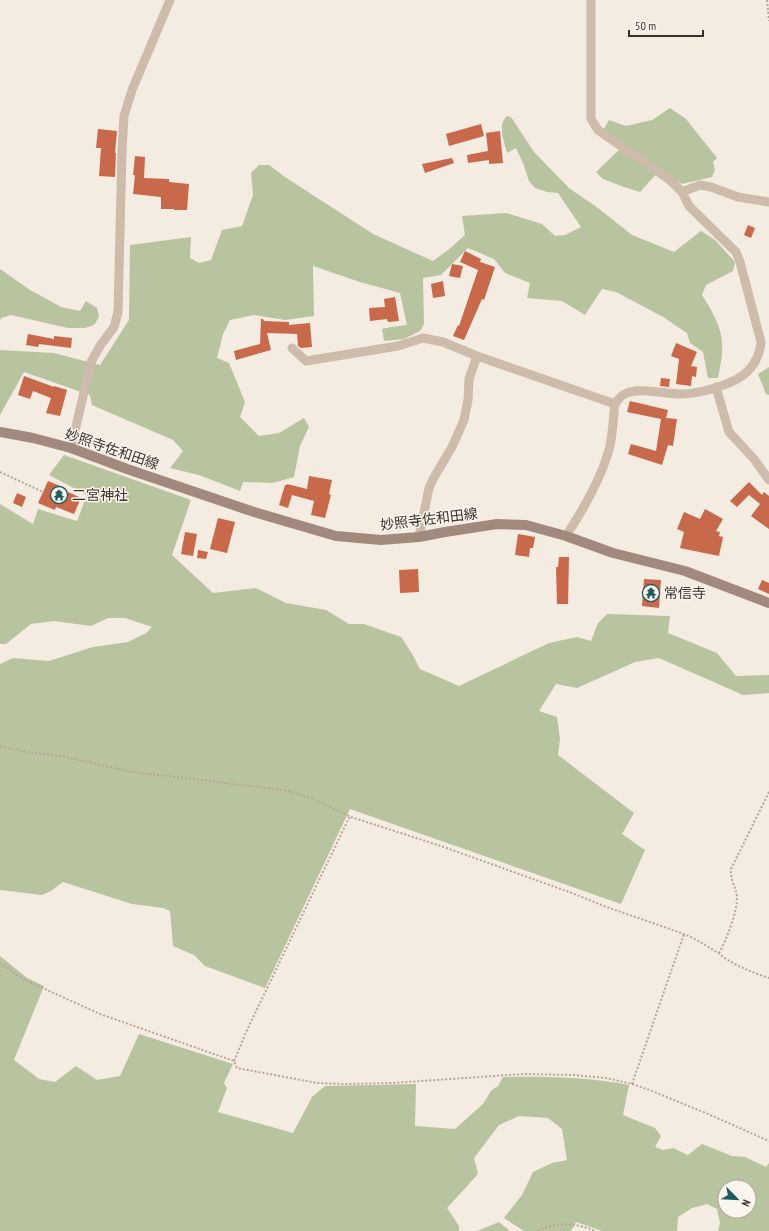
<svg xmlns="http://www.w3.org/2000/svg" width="769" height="1231" font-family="'PT Sans Narrow','Noto Sans JP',sans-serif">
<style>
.green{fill:#b8c4a0;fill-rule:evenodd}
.building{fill:#c8694b}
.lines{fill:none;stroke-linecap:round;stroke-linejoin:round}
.path{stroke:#b9a596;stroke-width:2;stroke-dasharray:2 2;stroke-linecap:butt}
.minor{stroke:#cdbbac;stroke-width:9}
.secondary{stroke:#a18a7d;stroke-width:10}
.labels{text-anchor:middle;stroke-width:3;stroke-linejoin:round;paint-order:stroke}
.street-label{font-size:14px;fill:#3b302b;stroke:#fbf5ee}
.poi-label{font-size:14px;fill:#3b302b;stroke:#fbf5ee;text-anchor:start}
</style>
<rect width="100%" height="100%" fill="#f4ebe1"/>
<g class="green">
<path d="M670,108L686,119L717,158L713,162L715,170L712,177L682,184L661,169L640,192L624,187L603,179L596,172L625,144L604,129L609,120L626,126L652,120Z"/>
<path d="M507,116L511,117L534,152L569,188L598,208L632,235L674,252L701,231L715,240L735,262L733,271L706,285L702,295C711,309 722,327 722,344C723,356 720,367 718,378H708L703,352L690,343L687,333L663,317L616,292L602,289L585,315L562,301L527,298L530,283L505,273L494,259L468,248L441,275L423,278L424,324L420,331L404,339L384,341L382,329L391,327L407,325L400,293L360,282L313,266L314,316L285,320L254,315L230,320L223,334L217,358L229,363L245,402L240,417L259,436L279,433L304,418L309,427L300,446L294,477L273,483L243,482L240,491L199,475L170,468L183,451L173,440L92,405L90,395L24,372L0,415V350L54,353L100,365L129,320L130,245L191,237L190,258L199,263L211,260L222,230L242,226L253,195L251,173L259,165H269L285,177L373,234L433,261L448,250L465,235L462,216L506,213L542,224L555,236L565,235L581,227L558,193L547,192L535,188L529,181L523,163L516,148L507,153C504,141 497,125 507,116Z"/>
<path d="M0,269L30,290L61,307L80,311L86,301L97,308L99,317L94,325L85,328H68L11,315L1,318L0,320Z"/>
<path d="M769,367V395L766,394L758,374Z"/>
<path d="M64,455L191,500L172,555L213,593L256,588L286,603L326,610L349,624H364L401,637L411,652L420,669L459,686L549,643L577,637L591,641L598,623L607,614L670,616L668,633L717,653L736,676L769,675V693L743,695L659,658L635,662L577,688L556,684L539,711L557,717L560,739L558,755L634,813L622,834L645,850L621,904L350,809L265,988L205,966L194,955L173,946L170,911L163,908L132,904L63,882L51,891L42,895L0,890V664L13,658L49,661L93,647L128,642L146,633L152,627L125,618H108L91,626L54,621L31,624L6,644H0V504L33,524L38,509L77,521L87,495L49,475Z"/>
<path d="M0,956L27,978L44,986L14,1060L39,1079L55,1082L76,1066L97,1080L120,1076L139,1034L233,1064L224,1083L227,1088L218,1112L293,1133L312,1097L325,1086L416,1084L415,1126L455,1129L483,1104L491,1091L498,1086L503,1077C545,1076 587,1077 629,1085L623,1115L655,1128L661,1136L655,1147L663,1150L673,1148L688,1155L702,1144L732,1156L745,1157L766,1167L769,1163V1231H718L720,1223L717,1209L707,1204L692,1208L678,1217L677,1231H602L576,1222L571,1231H524L504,1218L522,1195L533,1172L552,1163L567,1160L562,1129L548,1118L519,1116L499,1125L474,1158L478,1174L447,1208L459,1226V1231H0ZM725,1187H749V1211H725Z"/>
<path d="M499,1222L510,1231H476H477Z"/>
</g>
<g class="building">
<path d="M481,124L484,136L449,146L446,134Z"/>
<path d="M98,129L117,131L115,153H116L115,177L99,176L101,148H96Z"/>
<path d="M500,131L503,163L489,164V160L468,163L467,155L488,151L486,133Z"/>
<path d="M135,156L145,157L144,178L169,179V182L189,184L187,210H174V209H161V197L133,194L135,175H133Z"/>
<path d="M452,158L454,163L425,173L422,164Z"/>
<path d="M748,225L755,228L751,238L744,235Z"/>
<path d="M465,251L481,259L480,262L495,267L484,300L482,299L464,340L453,336L458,325L459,326L478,270L460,262Z"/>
<path d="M452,264L463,266L460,278L449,276Z"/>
<path d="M443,281L445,296L433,298L431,284Z"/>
<path d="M395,297L399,321L388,322L387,319L370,321L369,308L385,307L384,299Z"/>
<path d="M261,319H263L264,321L289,322V325L310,323L312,347L301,348L298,346L297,334L267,333L271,350L236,360L234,351L260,344Z"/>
<path d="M28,334L54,339V336L72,338L71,348L39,344L38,347L26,345Z"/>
<path d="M676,343L697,352L691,366L697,367L696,377L692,376L691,386L676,384L679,359L671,356Z"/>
<path d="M24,376L54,387V386L67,390L60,416L46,413L51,398L33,391L30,399L18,395Z"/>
<path d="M661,378L670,379L669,387L660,386Z"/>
<path d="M630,401L668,410L666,418L677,419L673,446L668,445L662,465L628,454L631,444L656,451L661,419L627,412Z"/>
<path d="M309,476L332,480L329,494L331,495L325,518L311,515L314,501L292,495L288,508L279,505L285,485H287V484L307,489Z"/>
<path d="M48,481L65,488L64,490L81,498L74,514L56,507L55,510L38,503Z"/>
<path d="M749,482L762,495L764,492L769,496V529L751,516L760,504L749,495L737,507L730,501Z"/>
<path d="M17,493L26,497L22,507L13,503Z"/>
<path d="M705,509L723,519L716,531L720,532L719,536L723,537L719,556L680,548L684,532L677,529L684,512L700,519Z"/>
<path d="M218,518L235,522L227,553L210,549Z"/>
<path d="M185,532L197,534L193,556L181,554Z"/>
<path d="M518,534L535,537L533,548H530L529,557L515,555Z"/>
<path d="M198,550L208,552L206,559L197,558Z"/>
<path d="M559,557H569L568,604H557L556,567H558Z"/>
<path d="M418,569L419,592L400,593L399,570Z"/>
<path d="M644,579L661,580L659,608L642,606Z"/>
<path d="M762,580L769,583V594L758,589Z"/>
</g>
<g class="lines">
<g class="path">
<path d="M767,0L769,21"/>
<path d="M0,472L43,492"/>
<path d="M0,746L26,752L61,756L128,771L288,791L313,799L351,817L441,846L572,893L604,906L684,934C696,939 707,946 718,953C721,955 724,958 728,960C741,968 754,973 769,978"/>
<path d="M719,953C726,941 738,910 737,897C736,887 730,880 731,869L769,792"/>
<path d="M0,963L25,980L100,1014L234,1061L237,1068L317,1083L344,1084L392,1083L523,1074L573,1075L606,1078L632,1084L647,1089L708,1114L769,1141"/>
<path d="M234,1061L247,1030L348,820L350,817"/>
<path d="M632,1084L684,934"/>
<path d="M538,1231C555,1221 577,1223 595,1231"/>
</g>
<g class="minor">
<path d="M682,192L700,185L711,187L738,197L769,202"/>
<path d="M292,348L306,361L398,346L423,338L443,342L477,356L615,404"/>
<path d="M716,387L729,432L754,459L769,480"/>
<path d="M71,448L91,362L100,346L114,327L118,312L122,151L124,116L132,90L170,0"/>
<path d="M566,536C583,510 602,477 610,446C612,436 613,424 614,413C614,411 614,407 615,404C616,402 621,396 623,395C636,386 664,394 680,394C699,394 734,385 748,371C756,363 760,353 761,342L740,262L736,252L689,206L682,192L670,180L598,130L591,119V0"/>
<path d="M419,537L429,488L433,479L452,447L464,420L468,400L469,379L477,356"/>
</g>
<path class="secondary" d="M0,432L33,438L71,448L127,469L254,512L336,536L381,540L419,537L445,532L497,524L526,525L566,536L613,553L685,571L769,603"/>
</g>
<defs>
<g id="temple-ring" transform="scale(0.9)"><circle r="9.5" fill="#fbf5ee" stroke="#1f5a5e" stroke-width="1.5"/><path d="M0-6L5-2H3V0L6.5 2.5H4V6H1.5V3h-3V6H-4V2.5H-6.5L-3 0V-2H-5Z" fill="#1f5a5e"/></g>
</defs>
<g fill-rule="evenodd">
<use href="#temple-ring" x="59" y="495"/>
<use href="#temple-ring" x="651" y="593"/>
</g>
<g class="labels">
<g class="street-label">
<text transform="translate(112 449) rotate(19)" y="5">妙照寺佐和田線</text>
<text transform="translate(429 519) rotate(-7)" y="5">妙照寺佐和田線</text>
</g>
<g class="poi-label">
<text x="72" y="500">二宮神社</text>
<text x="664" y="598">常信寺</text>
</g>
</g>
<g transform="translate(737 1199) rotate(114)"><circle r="19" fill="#fbf5ee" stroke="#aea6a0"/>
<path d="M0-3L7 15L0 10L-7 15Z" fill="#1f5a5e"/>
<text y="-6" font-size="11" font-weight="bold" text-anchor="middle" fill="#3b302b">N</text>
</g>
<path d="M629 30v6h74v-6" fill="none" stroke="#3b302b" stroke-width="2"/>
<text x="635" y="30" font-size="12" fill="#3b302b" stroke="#fbf5ee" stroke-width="3" paint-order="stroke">50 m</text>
</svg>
